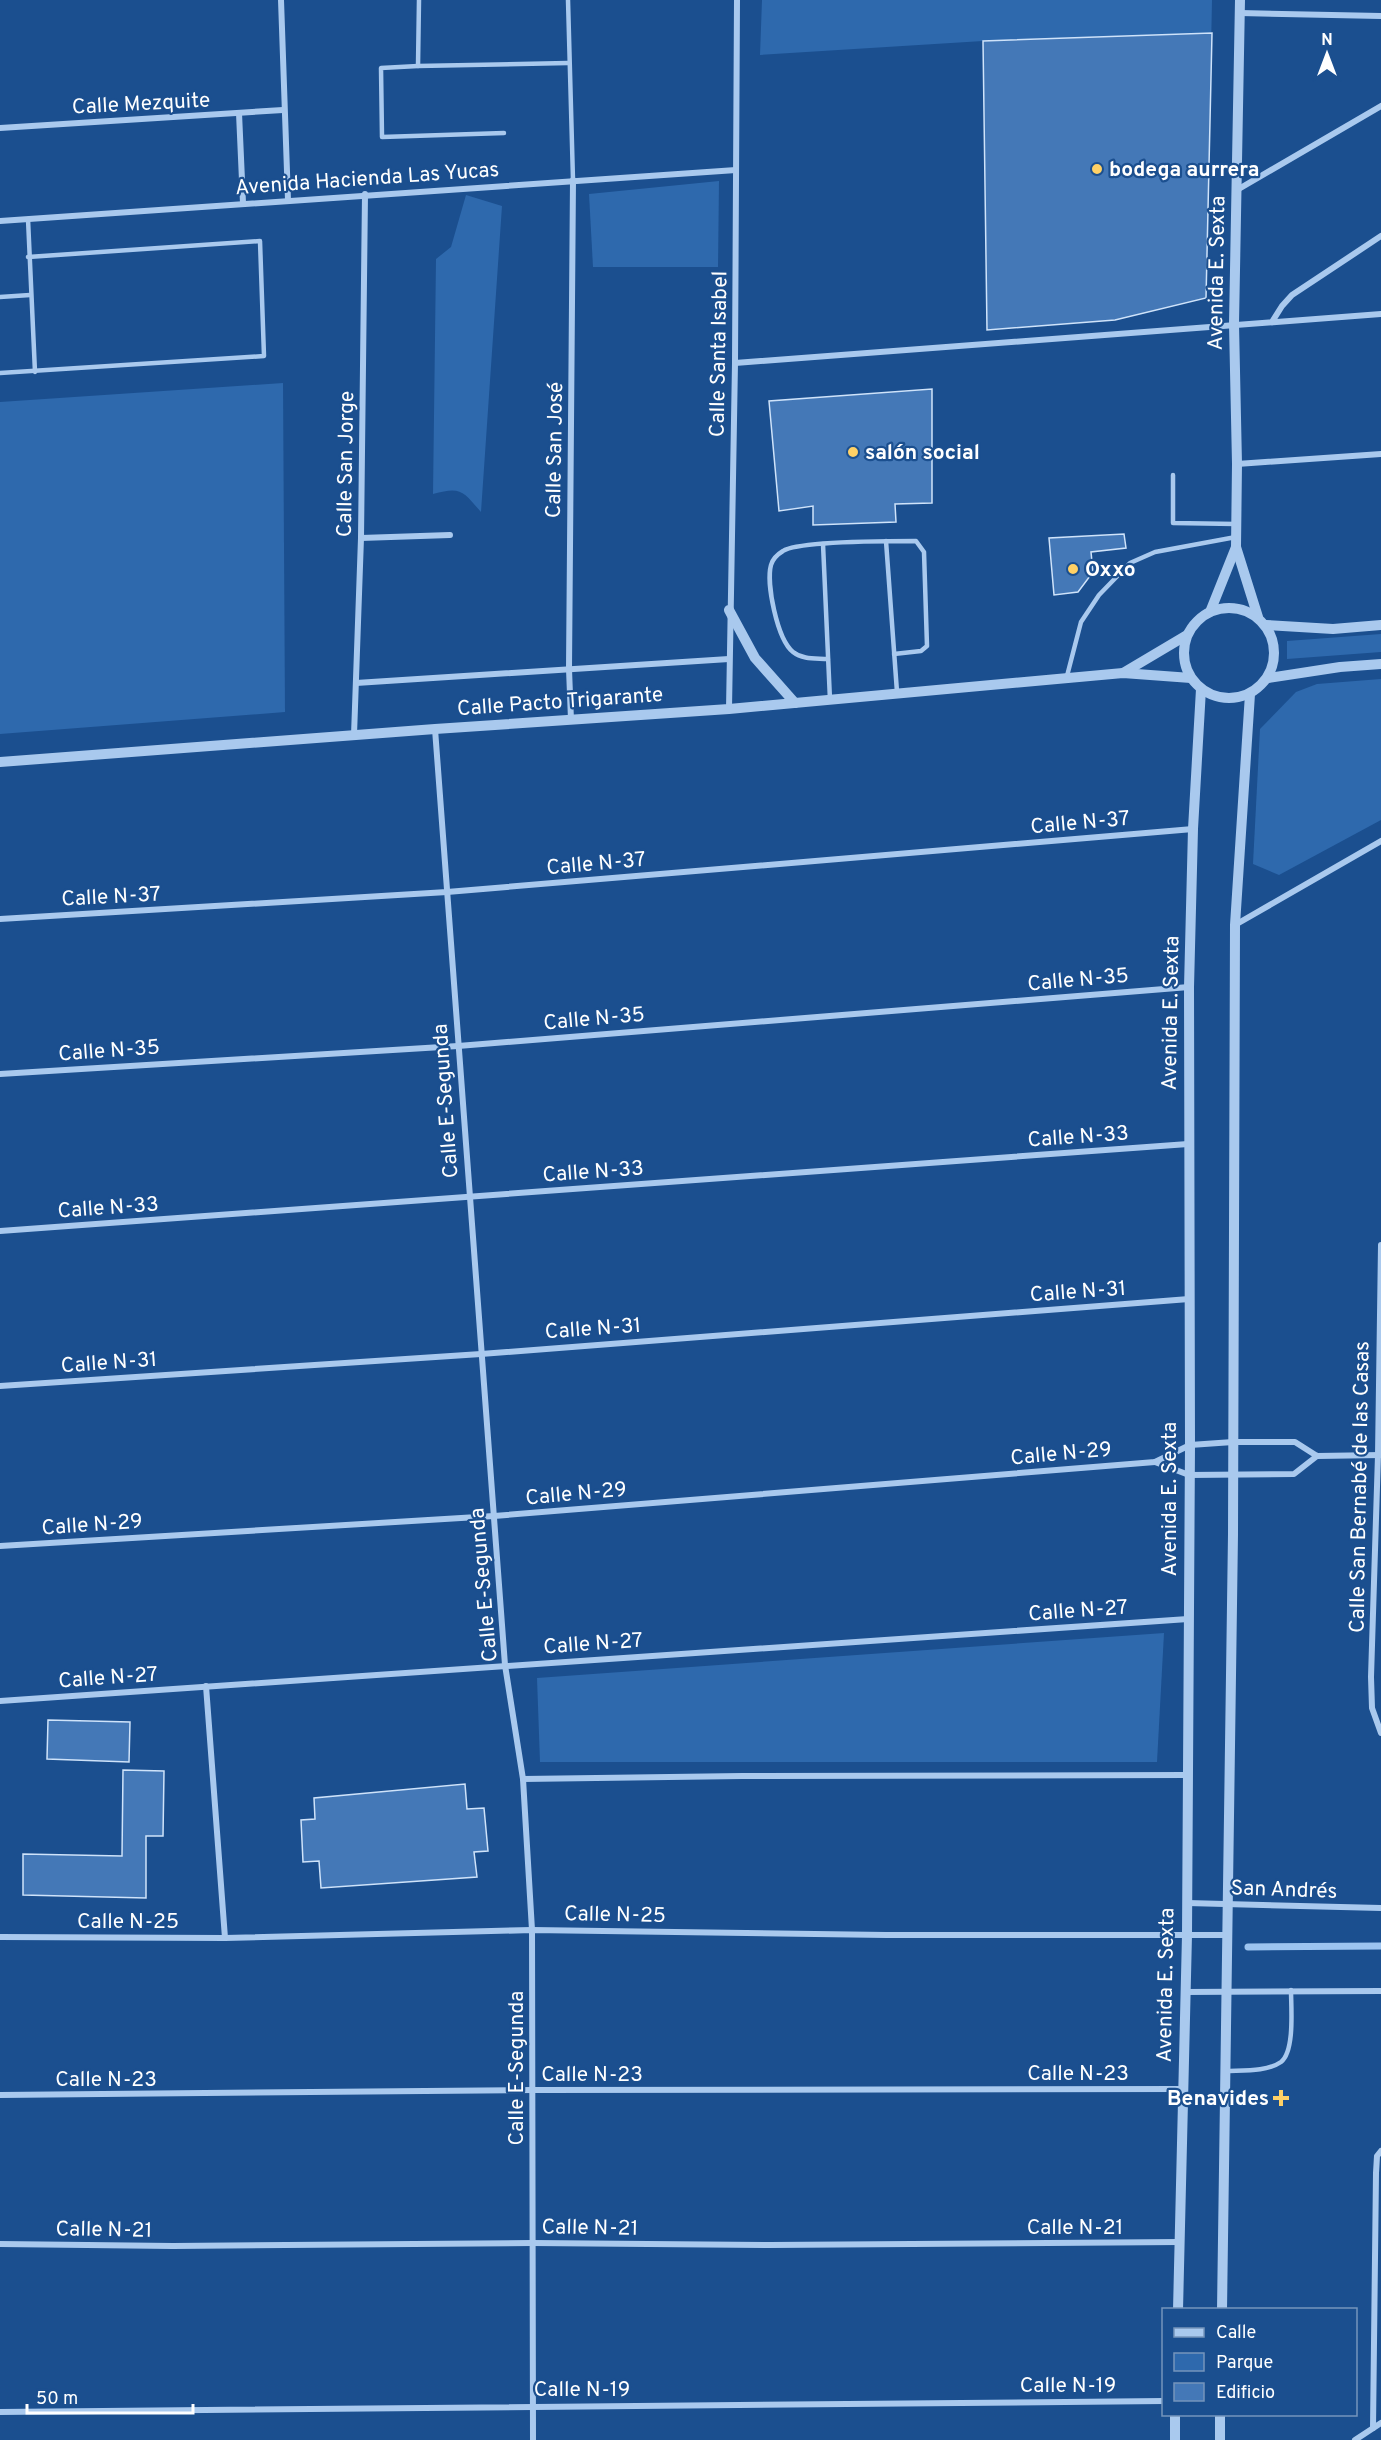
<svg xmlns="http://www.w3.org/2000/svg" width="1381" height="2440" font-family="Overpass,sans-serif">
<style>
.green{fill:#2e69ad}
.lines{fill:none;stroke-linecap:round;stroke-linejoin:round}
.stream{stroke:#9cc4f0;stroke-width:7}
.building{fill:#4478b7;stroke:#cfe3fa;stroke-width:1.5}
.service{stroke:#a9c9ee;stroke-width:4.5}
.minor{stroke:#a9c9ee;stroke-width:6}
.tertiary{stroke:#a9c9ee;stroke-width:10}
.poi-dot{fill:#ffd166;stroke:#1b4f8f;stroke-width:2}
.labels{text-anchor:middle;stroke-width:4.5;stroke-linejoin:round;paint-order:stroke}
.street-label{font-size:21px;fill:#fff;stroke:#1b4f8f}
.poi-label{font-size:21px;font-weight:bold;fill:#fff;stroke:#1b4f8f;text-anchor:start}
</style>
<rect width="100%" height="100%" fill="#1b4f8f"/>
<g class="green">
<path d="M762,0H1212L1206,298L1115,320L987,330L983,41L760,55Z"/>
<path d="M719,181L718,267H593L589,194Z"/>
<path d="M466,195L502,206L481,512C463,491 461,486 433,494L436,259L451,247Z"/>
<path d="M283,383L285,712L0,734V402Z"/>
<path d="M1381,634V652L1287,659V641Z"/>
<path d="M1381,679V820L1279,875L1253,864L1260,729L1296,692L1317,684Z"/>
<path d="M1164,1633L1157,1762H540L537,1678Z"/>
</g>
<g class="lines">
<path class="stream" d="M1248,1947L1381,1946"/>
</g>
<g class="building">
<path d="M1212,33L1206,298L1115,320L987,330L983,41Z"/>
<path d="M932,389V503L895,504L896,522L813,525V506L779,511L769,401Z"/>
<path d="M1124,534L1126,548L1091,552L1093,572L1078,592L1054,595L1049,538Z"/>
<path d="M48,1720L130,1722L129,1762L47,1759Z"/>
<path d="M123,1770L164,1771L163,1836H146V1898L23,1895V1854L122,1856Z"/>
<path d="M465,1784L467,1809L484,1808L488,1851L474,1852L477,1877L321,1888L319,1861L303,1862L301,1820L315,1819L314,1798Z"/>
</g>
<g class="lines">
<g class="service">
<path d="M419,0L418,66L568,63"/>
<path d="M568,0L573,180"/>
<path d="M418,66L381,68L382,137L504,133"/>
<path d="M28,219L35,372"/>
<path d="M0,297L30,295"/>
<path d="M0,373L264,356L260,241L28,257"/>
<path d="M1173,475V523L1236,524"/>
<path d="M886,541L897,692"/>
<path d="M823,544L830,700"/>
<path d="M828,659C816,658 803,660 793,652C777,639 766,583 771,565C773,558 778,554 783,551C798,541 893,541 916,541L924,552L927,646L921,651L894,654"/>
<path d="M1067,676L1081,622L1099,595L1130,563L1155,552L1236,537"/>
<path d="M1225,2071C1241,2070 1267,2072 1281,2062C1295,2051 1291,2007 1291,1990"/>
</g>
<g class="minor">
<path d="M281,0L288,200"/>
<path d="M1240,13L1381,16"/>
<path d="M239,113L243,203"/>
<path d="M0,128L283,110"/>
<path d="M1237,190L1381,106"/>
<path d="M0,221L736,170"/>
<path d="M1272,322L1282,306L1292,295L1381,236"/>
<path d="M735,363L1381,314"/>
<path d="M1237,464L1381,454"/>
<path d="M361,538L450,535"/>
<path d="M356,683L729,659"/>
<path d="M729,709L735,363L737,0"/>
<path d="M571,720L569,669L573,180"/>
<path d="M435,729L505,1665L523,1779L532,1930L533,2440"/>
<path d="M354,735L361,538L365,194"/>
<path d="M0,919L447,892L1193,829"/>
<path d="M1235,925L1381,841"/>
<path d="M0,1074L458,1046L1189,987"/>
<path d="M0,1231L1188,1144"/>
<path d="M1381,1245L1378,1455L1371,1677L1372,1708L1381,1733"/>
<path d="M0,1386L481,1354L1189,1299"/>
<path d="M1155,1462L1189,1475L1294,1474L1317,1456"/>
<path d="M0,1546L494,1516L1155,1462L1190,1445L1233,1442H1295L1317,1456L1381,1455"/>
<path d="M206,1686L225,1938"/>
<path d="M0,1701L1188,1619"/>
<path d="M523,1779L742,1776L1186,1775"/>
<path d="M1187,1903L1381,1908"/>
<path d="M0,1937L225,1938L532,1930L886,1935H1228"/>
<path d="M1185,1992L1381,1991"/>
<path d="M0,2095L533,2090L1183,2089"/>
<path d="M0,2244L173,2246L532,2243L770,2245L1179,2242"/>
<path d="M0,2412L1164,2401"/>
<path d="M1373,2428L1376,2173L1377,2156L1381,2151"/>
<path d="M1355,2440L1381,2423"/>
</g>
<g class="tertiary">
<path d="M1240,0L1234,324L1237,464L1236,547L1258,617"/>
<circle cx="1229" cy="653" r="45"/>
<path d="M729,610L755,658L795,703"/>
<path d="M1210,612L1236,547"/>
<path d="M1266,625L1333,629L1381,625"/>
<path d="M1123,673L1187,635"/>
<path d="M1268,678L1340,667L1381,664"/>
<path d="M0,762L435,729L729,709L1123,673L1191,678"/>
<path d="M1178,2310L1187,1935L1190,1445L1189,987L1193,829L1201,689"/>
<path d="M1222,2310L1233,1534L1235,925L1250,694"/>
<path d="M1175,2440V2414"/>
<path d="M1220,2440V2414"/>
</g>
</g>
<g class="poi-dot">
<circle cx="1097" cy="169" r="6"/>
<circle cx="853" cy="452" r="6"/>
<circle cx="1073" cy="569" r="6"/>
<path d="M1278 2089h6v6h6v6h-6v6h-6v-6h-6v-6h6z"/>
</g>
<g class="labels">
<g class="street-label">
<text transform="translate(141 103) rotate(-3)" y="7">Calle Mezquite</text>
<text transform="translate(367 178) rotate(-4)" y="7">Avenida Hacienda Las Yucas</text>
<text transform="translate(1216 273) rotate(-89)" y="7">Avenida E. Sexta</text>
<text transform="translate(718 354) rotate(-89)" y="7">Calle Santa Isabel</text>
<text transform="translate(554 450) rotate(-89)" y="7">Calle San José</text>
<text transform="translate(345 464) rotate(-89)" y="7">Calle San Jorge</text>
<text transform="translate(560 701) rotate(-4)" y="7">Calle Pacto Trigarante</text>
<text transform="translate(1080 822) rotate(-5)" y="7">Calle N-37</text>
<text transform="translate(596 863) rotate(-5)" y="7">Calle N-37</text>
<text transform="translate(111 896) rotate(-3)" y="7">Calle N-37</text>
<text transform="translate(1078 979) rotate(-5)" y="7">Calle N-35</text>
<text transform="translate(1170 1013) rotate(-89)" y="7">Avenida E. Sexta</text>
<text transform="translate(594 1018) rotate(-5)" y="7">Calle N-35</text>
<text transform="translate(109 1050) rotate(-4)" y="7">Calle N-35</text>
<text transform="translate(445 1101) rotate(-94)" y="7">Calle E-Segunda</text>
<text transform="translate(1078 1136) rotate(-4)" y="7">Calle N-33</text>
<text transform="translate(593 1171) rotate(-4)" y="7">Calle N-33</text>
<text transform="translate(108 1207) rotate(-4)" y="7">Calle N-33</text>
<text transform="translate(1078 1291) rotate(-4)" y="7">Calle N-31</text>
<text transform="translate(593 1328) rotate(-4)" y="7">Calle N-31</text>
<text transform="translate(109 1362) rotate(-4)" y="7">Calle N-31</text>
<text transform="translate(1061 1453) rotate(-5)" y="7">Calle N-29</text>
<text transform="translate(1359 1487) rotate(-89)" y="7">Calle San Bernabé de las Casas</text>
<text transform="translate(576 1493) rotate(-5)" y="7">Calle N-29</text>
<text transform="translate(1169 1499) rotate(-90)" y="7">Avenida E. Sexta</text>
<text transform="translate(92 1524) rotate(-4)" y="7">Calle N-29</text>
<text transform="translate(483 1585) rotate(-95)" y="7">Calle E-Segunda</text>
<text transform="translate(1078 1610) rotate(-4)" y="7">Calle N-27</text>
<text transform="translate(593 1643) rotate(-4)" y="7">Calle N-27</text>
<text transform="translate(108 1677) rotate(-4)" y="7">Calle N-27</text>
<text transform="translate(1284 1889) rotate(2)" y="7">San Andrés</text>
<text transform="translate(615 1914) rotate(1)" y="7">Calle N-25</text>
<text x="128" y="1928">Calle N-25</text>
<text transform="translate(1165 1985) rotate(-89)" y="7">Avenida E. Sexta</text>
<text transform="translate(516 2068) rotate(-90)" y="7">Calle E-Segunda</text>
<text x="1078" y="2080">Calle N-23</text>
<text x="592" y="2081">Calle N-23</text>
<text x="106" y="2086">Calle N-23</text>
<text transform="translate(590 2227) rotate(1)" y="7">Calle N-21</text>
<text x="1075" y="2234">Calle N-21</text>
<text transform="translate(104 2229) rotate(1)" y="7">Calle N-21</text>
<text x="1068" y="2392">Calle N-19</text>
<text x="582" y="2396">Calle N-19</text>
</g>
<g class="poi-label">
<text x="1109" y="176">bodega aurrera</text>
<text x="865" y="459">salón social</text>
<text x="1085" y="576">Oxxo</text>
<text x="1269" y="2105" text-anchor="end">Benavides</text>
</g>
</g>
<rect x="1162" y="2308" width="195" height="108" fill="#1b4f8f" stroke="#7695bc" stroke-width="1.5"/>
<rect x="1174" y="2328" width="30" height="9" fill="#a9c9ee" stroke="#7695bc" stroke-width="1.5"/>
<text x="1216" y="2338" font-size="18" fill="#ffffff">Calle</text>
<rect x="1174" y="2353" width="30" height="18" fill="#2e69ad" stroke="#7695bc" stroke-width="1.5"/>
<text x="1216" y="2368" font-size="18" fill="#ffffff">Parque</text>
<rect x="1174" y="2383" width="30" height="18" fill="#4478b7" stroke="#7695bc" stroke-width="1.5"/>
<text x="1216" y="2398" font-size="18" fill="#ffffff">Edificio</text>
<g transform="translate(1327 54)" stroke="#1b4f8f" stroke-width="4.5" paint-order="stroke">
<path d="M0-4.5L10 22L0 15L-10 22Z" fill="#ffffff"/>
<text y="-9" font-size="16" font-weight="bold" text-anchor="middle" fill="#ffffff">N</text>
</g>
<path d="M27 2404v9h166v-9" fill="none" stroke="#ffffff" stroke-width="3"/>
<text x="36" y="2404" font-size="18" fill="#ffffff" stroke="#1b4f8f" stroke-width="4.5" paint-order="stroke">50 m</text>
</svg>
